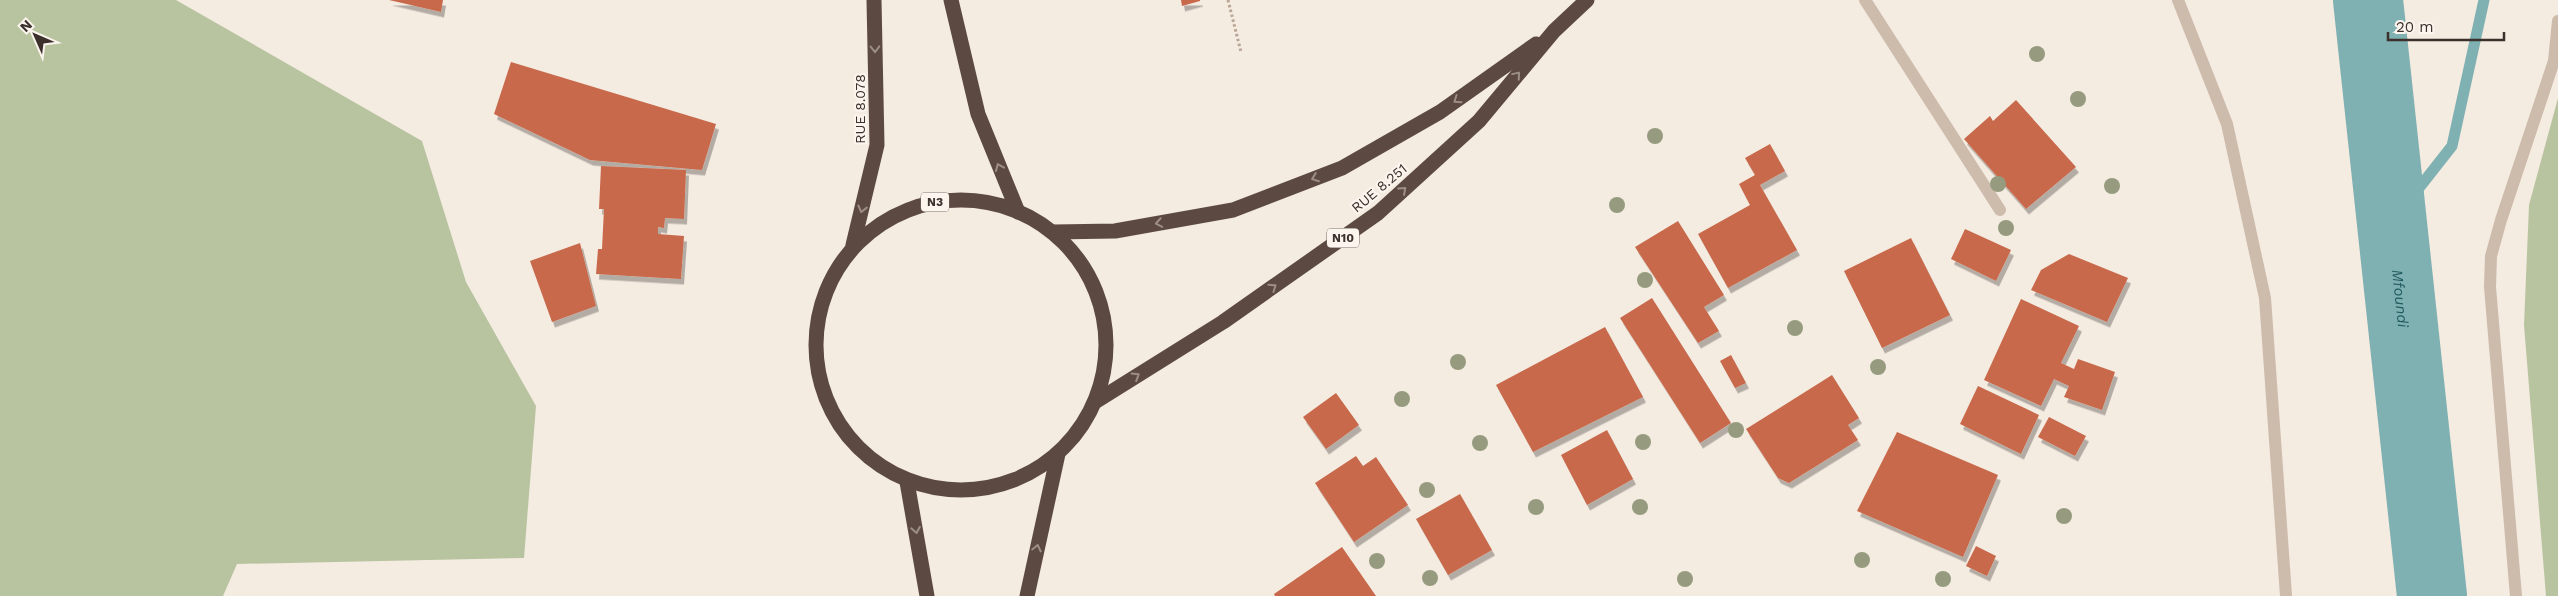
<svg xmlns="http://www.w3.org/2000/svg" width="2558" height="596" font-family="'Work Sans',sans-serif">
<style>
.green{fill:#b8c4a0}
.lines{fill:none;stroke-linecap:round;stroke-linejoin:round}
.stream{stroke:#7fb0b2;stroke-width:11}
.river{stroke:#7fb0b2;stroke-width:70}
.building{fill:#c8694b;filter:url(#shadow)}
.path{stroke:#b9a596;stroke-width:3;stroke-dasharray:2.5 2.5;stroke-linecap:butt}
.lane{stroke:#cdbbac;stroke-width:12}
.street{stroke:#cdbbac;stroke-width:12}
.highway{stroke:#5c4a42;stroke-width:15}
.tree{fill:#969b7f}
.oneway{stroke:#9c8e87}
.labels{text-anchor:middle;stroke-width:4.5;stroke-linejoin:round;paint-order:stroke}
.shield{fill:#fbf5ee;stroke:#756b66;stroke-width:1}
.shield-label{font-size:12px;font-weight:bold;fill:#3b302b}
.street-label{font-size:14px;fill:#3b302b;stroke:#fbf5ee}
.water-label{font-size:15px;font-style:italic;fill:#1f5a5e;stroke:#fbf5ee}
</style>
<defs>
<filter id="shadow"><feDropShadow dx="3" dy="5.5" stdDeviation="0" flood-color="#0004"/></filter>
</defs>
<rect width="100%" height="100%" fill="#f4ebe1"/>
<g class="green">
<path d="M0,0H176L422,141L466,282L536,406L524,558L237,564L223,596H0Z"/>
<path d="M2558,98V596H2546L2524,325L2529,205Z"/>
</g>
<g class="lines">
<path class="stream" d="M2393,221L2452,146L2484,0"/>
<path class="river" id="s1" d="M2368,0L2432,596"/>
</g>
<g class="building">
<path d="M389,0H443L441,12Z"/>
<path d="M1181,0H1200V1L1182,6Z"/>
<path d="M511,62L716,124L702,170L590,160L494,114Z"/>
<path d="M2016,100L2076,167L2026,209L1964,139L1990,116L1993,121Z"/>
<path d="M1770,144L1785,171L1760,185L1797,250L1728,288L1698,234L1750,205L1739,184L1755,175L1745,158Z"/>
<path d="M601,166L686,170L684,219L665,218L664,228L658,227V234L684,236L681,279L596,274L598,249H602L604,209H599Z"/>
<path d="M1678,221L1724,295L1704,307L1719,331L1698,343L1635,247Z"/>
<path d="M1965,229L2011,250L1996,281L1951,259Z"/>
<path d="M1911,238L1950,315L1882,348L1844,271Z"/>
<path d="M580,243L596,306L552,322L530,261Z"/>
<path d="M2069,254L2128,278L2107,322L2031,290L2041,270Z"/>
<path d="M1652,298L1731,423L1700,443L1620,318Z"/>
<path d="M2021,299L2079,326L2061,363L2074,369L2078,359L2115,372L2102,410L2064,397L2069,386L2054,379L2041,406L1984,380Z"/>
<path d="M1605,327L1643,397L1533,452L1496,385Z"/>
<path d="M1731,355L1746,383L1735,388L1720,361Z"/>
<path d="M1832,375L1859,418L1848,425L1858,440L1789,483L1778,478L1746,429Z"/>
<path d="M1978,386L2039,415L2021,454L1960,424Z"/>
<path d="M1336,393L1359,425L1326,449L1303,417Z"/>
<path d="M2049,417L2086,436L2075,456L2038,437Z"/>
<path d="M1607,430L1633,479L1587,505L1561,455Z"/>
<path d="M1897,432L1998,475L1963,557L1857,511Z"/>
<path d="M1356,456L1363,466L1376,457L1408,505L1354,542L1315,483Z"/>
<path d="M1460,494L1492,550L1448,575L1416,519Z"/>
<path d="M1976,546L1996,556L1987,576L1966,566Z"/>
<path d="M1342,547L1376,596H1275L1274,594Z"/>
</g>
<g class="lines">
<path class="path" d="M1228,0L1241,52"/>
<g class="lane">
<path d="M1865,0L2000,210"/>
<path d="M2178,0L2227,124L2265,298L2286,596"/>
</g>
<path class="street" d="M2516,596L2490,287L2491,256L2501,220L2554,61L2558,21"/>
<g class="highway">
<path d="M951,0L978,114L1018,212"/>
<circle cx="961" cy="345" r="145"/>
<path d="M1054,232L1115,231L1233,210L1342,168L1440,112L1536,44"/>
<path d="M853,245L877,145L874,0"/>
<path d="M1095,402L1223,322L1378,213L1479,121L1554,31L1587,0"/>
<path d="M907,482L927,596"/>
<path d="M1027,596L1058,454"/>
</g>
</g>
<g class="tree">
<circle cx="2037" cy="54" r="8"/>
<circle cx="2078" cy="99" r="8"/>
<circle cx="1655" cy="136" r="8"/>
<circle cx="1998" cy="184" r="8"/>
<circle cx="2112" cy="186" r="8"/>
<circle cx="1617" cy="205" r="8"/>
<circle cx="2006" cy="228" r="8"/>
<circle cx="1645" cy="280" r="8"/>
<circle cx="1795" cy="328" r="8"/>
<circle cx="1458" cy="362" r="8"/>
<circle cx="1878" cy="367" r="8"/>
<circle cx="1402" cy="399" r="8"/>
<circle cx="1736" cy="430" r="8"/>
<circle cx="1643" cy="442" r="8"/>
<circle cx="1480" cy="443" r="8"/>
<circle cx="1427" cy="490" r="8"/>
<circle cx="1536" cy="507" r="8"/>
<circle cx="1640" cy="507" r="8"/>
<circle cx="2064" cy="516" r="8"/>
<circle cx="1862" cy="560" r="8"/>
<circle cx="1377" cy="561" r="8"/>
<circle cx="1430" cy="578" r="8"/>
<circle cx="1685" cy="579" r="8"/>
<circle cx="1943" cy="579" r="8"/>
</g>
<defs><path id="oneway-chevron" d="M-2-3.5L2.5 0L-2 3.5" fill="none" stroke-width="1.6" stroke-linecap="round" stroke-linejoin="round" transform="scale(1.25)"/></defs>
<g class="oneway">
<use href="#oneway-chevron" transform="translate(875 49) rotate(89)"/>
<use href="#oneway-chevron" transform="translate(1517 75) rotate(-50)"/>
<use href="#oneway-chevron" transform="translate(1457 100) rotate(145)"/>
<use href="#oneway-chevron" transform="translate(999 167) rotate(-113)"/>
<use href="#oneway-chevron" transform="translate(1315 178) rotate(159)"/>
<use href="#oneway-chevron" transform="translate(1403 190) rotate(-42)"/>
<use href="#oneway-chevron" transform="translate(862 209) rotate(104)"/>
<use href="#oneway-chevron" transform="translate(1159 223) rotate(170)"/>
<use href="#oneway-chevron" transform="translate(1273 287) rotate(-35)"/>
<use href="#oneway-chevron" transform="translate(1136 376) rotate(-32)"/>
<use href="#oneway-chevron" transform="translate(916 530) rotate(80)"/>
<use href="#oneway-chevron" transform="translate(1037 548) rotate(-77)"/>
</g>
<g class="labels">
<g class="shield">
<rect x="921" y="192.5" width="28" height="19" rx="4"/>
<rect x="1327" y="228.5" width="32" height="19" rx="4"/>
</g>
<g class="shield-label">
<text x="935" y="206">N3</text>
<text x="1343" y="242">N10</text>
</g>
<g class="street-label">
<text transform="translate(860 109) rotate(-90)" y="5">RUE 8.078</text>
<text transform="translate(1379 188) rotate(-40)" y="5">RUE 8.251</text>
</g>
<g class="water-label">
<text dy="5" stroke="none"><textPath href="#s1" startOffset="300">Mfoundi</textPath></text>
</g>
</g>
<g transform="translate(35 35) rotate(315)" stroke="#fbf5ee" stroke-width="4" paint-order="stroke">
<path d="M0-4L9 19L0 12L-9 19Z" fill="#3b302b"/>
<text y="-8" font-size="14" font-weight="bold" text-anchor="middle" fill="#3b302b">N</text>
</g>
<path d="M2388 32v8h116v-8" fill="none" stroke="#3b302b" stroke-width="2.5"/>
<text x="2396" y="32" font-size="15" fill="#3b302b" stroke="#fbf5ee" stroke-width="4" paint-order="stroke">20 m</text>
</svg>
